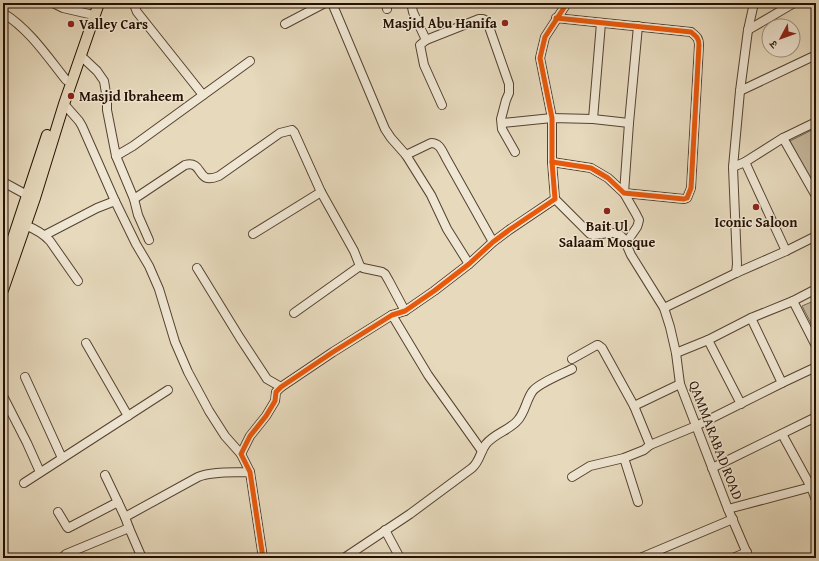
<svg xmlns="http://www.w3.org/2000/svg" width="819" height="561" font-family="'Gentium Book Plus','Noto Serif Devanagari',serif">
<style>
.green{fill:#c5b79c;stroke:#75644f}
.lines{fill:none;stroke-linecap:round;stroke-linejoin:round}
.minor-casing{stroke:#554230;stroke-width:10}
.major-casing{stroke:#251002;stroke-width:12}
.minor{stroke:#efe6d3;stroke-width:8}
.major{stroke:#e6d9bc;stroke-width:10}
.cycleway-casing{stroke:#efe6d3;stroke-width:8}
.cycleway{stroke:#e8590c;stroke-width:5}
.poi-dot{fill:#8f2418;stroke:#efe6d3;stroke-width:1.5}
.labels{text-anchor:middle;stroke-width:3;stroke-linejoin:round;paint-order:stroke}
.poi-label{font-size:14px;font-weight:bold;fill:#251002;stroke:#efe6d3;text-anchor:start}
.street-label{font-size:14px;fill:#251002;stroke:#efe6d3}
</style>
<rect width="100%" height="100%" fill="#e6d9bc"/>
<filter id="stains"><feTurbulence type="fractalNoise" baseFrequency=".005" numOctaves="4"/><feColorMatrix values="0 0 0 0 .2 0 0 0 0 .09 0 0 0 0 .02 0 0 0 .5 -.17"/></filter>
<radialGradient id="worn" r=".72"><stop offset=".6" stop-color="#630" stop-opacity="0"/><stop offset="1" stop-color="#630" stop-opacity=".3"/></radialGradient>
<g class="green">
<path d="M816,128V194L790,141Z"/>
<path d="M816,300V333L802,306Z"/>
</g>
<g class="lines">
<g class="minor-casing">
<g id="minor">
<path d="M53,3L63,8L89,14"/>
<path d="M135,3V7L137,12L203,95"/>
<path d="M332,3L385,129L391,138L406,155L431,195L447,229L469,264"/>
<path d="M386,3L387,9"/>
<path d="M414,3L412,7L413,12L426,40L420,45L424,65L442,105"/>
<path d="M3,13C29,29 47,56 66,80"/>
<path d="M285,24L325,3"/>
<path d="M748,30L794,3"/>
<path d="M426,40L479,19H483L485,20L488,24L509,84V93L506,100L501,119L502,129L515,152"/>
<path d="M81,56L97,71L104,81L107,99V110L116,156L134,199L138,215L149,240"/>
<path d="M740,91L816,55"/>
<path d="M64,104L79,121L82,126L115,201L136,244L149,266L159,289L175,342L188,372L209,411L225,436L241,454"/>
<path d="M593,119L601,23"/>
<path d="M502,123L552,118L593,119L629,123"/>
<path d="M783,138L816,196"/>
<path d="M406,155L431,143C440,143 442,151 446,158L493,242"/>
<path d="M116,156L133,146L250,61"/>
<path d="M552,162L591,168L608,178L624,193L684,199L687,198L691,188L699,45C699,38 696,36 691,32L556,18"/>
<path d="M745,162L786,251"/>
<path d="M733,167L745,162L783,138L816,122"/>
<path d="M3,182L27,195"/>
<path d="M134,199L185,165C205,160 195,186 219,176L280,133L292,130L294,132L321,192L354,251L360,266L363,268L382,272L385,274L389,281L405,311"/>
<path d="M555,199L590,234L593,235L609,233H614L621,236L624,239L631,255L664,308L670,327L676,353L680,384L728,509L749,558"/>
<path d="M25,225C35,229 43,233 50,241L78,281"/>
<path d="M253,234L321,192"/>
<path d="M45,235L97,208L115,201"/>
<path d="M626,243L637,227L638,224L639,220L636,214L624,193L629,123L638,26"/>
<path d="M197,268L240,338L267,379L281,387"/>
<path d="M736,273L737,264L733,167L740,91L748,30L754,3"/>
<path d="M793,301L816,346"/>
<path d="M664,308L736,273L786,251L816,236"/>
<path d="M294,313L360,266"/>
<path d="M392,315L428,375L482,451"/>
<path d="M751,318L782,383"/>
<path d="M708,340L741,404"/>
<path d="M86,343L128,416"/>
<path d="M676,353L708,340L751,318L793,301L816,289"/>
<path d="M25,377L62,458"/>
<path d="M3,396L27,443L40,472"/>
<path d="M634,406L680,384"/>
<path d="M782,434L811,487L816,500"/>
<path d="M650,445L696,426L782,383L816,367"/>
<path d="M624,458L638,502"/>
<path d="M712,468L816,417"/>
<path d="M105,475L125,517"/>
<path d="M572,477L590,466L624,458L644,450L650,445L634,406L602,348L598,345H597L572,359"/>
<path d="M24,483L168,390"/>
<path d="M728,509L811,487"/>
<path d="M58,512L67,527L68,528L118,502"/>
<path d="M129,528L142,558"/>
<path d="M385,530L400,558"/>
<path d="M63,558L64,556L66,554L129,528L125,517L198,477C214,471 233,473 250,472"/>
<path d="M263,558L250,472L241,454L250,436L266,416L275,401L276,392L281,387L333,352L392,315L405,311L434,291L469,264L493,242L509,230L555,199L552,162V118L540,58L545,37L567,3"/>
<path d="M344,558L410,514L472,468C480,461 480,452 486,444C495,433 510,430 518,420C525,412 526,401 532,392C537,384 562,374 572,369"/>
<path d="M640,558L733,519"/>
<path d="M733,558L747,552"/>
</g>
</g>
<g class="major-casing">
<g id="major">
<path d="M3,268L47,135"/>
<path d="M3,290L35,198L64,104L99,3"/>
</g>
</g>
<use href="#minor" class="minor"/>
<use href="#major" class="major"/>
<g class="cycleway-casing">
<g id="cycleway">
<path d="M552,162L591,168L608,178L624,193L684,199L687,198L691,188L699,45C699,38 696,36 691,32L556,18"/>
<path d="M263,558L250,472L241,454L250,436L266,416L275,401L276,392L281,387L333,352L392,315L405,311L434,291L469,264L493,242L509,230L555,199L552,162V118L540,58L545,37L567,3"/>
</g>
</g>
<use href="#cycleway" class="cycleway"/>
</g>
<g class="poi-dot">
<circle cx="505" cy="23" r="4"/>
<circle cx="71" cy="24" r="4"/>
<circle cx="71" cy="96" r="4"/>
<circle cx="756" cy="207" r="4"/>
<circle cx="607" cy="211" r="4"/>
</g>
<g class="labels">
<g class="poi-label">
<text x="497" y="28" text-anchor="end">Masjid Abu Hanifa</text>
<text x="79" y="29">Valley Cars</text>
<text x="79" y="101">Masjid Ibraheem</text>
<text x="756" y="227" text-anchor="middle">Iconic Saloon</text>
<text x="607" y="231" text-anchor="middle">Bait Ul<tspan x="607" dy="16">Salaam Mosque</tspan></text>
</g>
<g class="street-label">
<text transform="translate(716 440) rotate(69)" y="5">QAMMARABAD ROAD</text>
</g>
</g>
<rect width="819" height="561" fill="none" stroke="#e6d9bc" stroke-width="16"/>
<rect x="4" y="4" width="811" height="553" fill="none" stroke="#251002" stroke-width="2"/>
<rect x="8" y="8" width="803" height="545" fill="none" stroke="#251002"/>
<g transform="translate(781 38) rotate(229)"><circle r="19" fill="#efe6d3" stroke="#9e907f"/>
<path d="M0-3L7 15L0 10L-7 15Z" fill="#8f2418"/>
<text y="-6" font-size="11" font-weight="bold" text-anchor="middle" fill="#251002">उ</text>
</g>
<rect width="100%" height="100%" filter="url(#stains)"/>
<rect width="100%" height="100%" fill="url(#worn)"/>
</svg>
